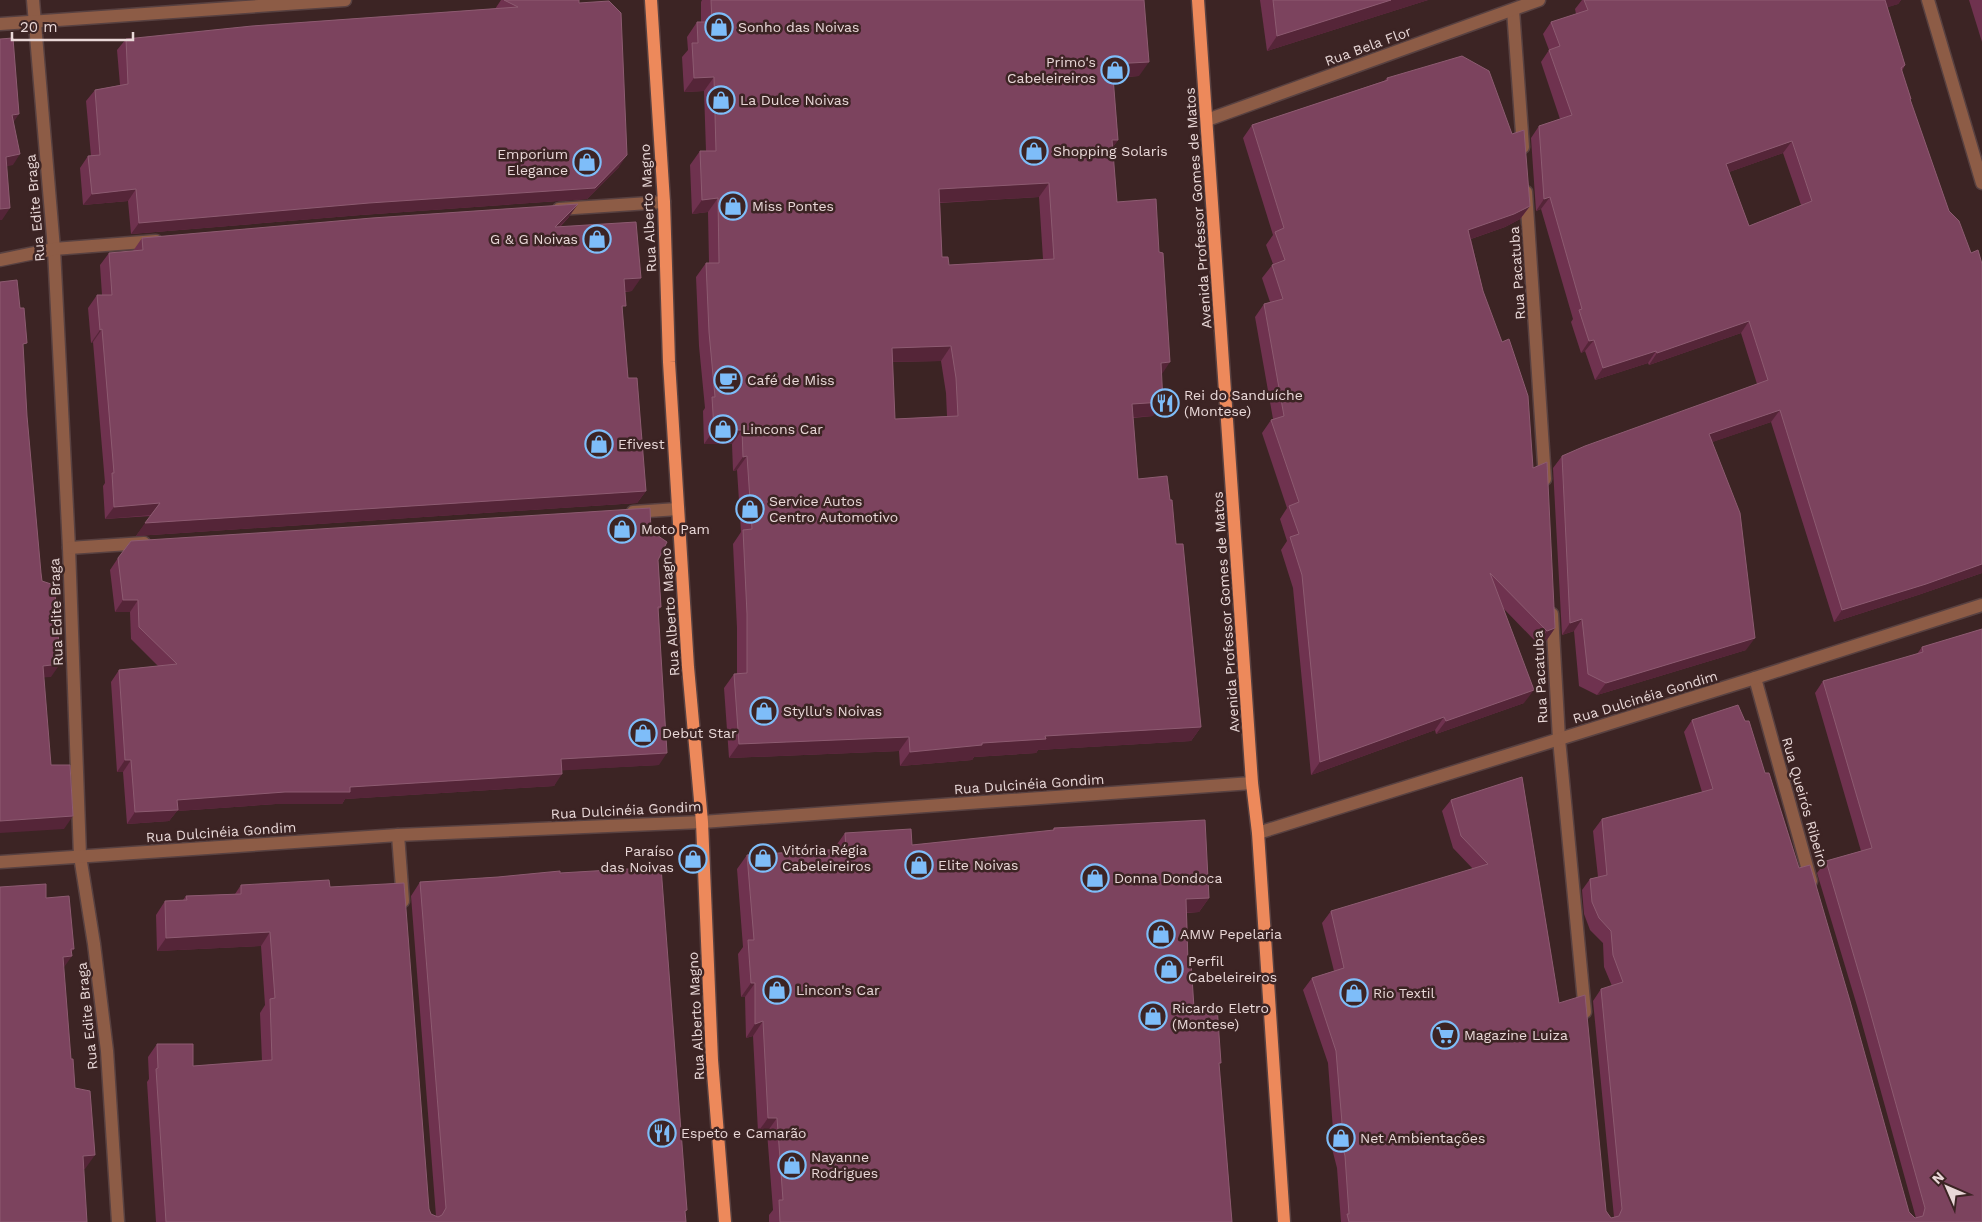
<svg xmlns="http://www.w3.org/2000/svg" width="1982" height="1222" font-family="'Work Sans',sans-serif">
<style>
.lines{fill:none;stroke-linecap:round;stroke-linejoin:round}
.minor-casing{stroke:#584141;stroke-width:15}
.primary-casing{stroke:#584141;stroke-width:15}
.minor{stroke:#8d5c46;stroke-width:12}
.primary{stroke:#ed895b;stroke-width:12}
.wall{fill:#6f324f;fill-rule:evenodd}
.shaded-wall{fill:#552538}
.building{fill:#7c435e;stroke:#8d5b71;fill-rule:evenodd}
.labels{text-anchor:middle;stroke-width:5;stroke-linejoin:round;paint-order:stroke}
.poi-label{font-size:14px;fill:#e9d8d8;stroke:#3c2424;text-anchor:start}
.street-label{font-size:14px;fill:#e9d8d8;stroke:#3c2424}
</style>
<rect width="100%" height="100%" fill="#3c2424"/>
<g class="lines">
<g class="minor-casing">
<g id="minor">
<path d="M33,0L54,249L69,548L80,856L94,944L107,1051L118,1222"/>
<path d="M1928,0L1982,183"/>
<path d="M1513,10L1523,147"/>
<path d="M0,24L345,0"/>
<path d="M1207,120L1539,0"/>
<path d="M1526,192L1545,479"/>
<path d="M559,209L664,202"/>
<path d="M0,260L54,249L156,241"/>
<path d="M633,512L678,509"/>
<path d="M69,548L144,543"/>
<path d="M1552,614L1559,739L1585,1012"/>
<path d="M1755,678L1811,881"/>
<path d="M1258,833L1755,678L1982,605"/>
<path d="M398,835L403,901"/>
<path d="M0,862L398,835L702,822L1252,783"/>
</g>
</g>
<g class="primary-casing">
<g id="primary">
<path d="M651,0L664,202L669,362L688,667L702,822L712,1060L725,1222"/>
<path d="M1198,0L1252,783L1258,833L1284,1222"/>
</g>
</g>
<use href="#minor" class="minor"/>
<use href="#primary" class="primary"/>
</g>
<g class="wall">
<path d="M501,0H579V3L619,167L587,199L361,215L131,234L128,201L83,205L80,168L88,156H91L86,101L95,90L120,85L117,50L126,39L495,9Z"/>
<path d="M702,0H1144L1139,76L1113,78L1118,140L1112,148L1117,202L1162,374L1153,416L1133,418L1138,479L1170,500L1201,727L1191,741L1038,750L1036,753L974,757L972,760L900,766L899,751L729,758L724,688L734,674H737V628L733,544L741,532L737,470L733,471L732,444H704L703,411L705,408L699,346L696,277L706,263H709L708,212L692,214L690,165L700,151H706L704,91L684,92L682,57L688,50L687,37L697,22H701V2ZM1039,197L1043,259L949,265L942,257L940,203ZM941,361L946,393L947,416L895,419L892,362Z"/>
<path d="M1260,0H1428L1267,51Z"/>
<path d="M1582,0H1901L1898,4L1887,7L1905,65L1902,71L1910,100L1949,211L1971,253L1982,264V573L1918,595L1834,622L1771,422L1712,442L1746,650L1597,695L1579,686L1574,631L1562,635L1553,468L1562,456L1757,384L1741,333L1649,365L1648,363L1595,380L1585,351L1581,353L1571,322L1573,319L1541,209L1536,211L1531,138L1539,126L1560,119L1541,62L1549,50L1543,34L1551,22L1576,14L1575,9ZM1783,153L1801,205L1749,226L1729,172Z"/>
<path d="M1969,0H1982V42Z"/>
<path d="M1387,78L1530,206L1520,219L1505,227L1471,239L1483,291L1533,468L1555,628L1546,641L1538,644L1504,609L1524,703L1436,734L1435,730L1311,775L1293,588L1281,550L1287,541L1280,519L1287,508L1262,433L1271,420L1273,419L1255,317L1264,304L1270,302L1262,278L1273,264L1266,245L1273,235L1243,138L1252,125L1384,81Z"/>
<path d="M569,217L560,227L632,291L625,292L622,311L628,378L646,491L637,503L136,536L151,516L105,519L103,486L105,483L93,342L91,343L88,308L97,295H102L100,265L109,253L133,251L142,238Z"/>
<path d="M651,531L658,560L661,607L658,610L659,765L562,770L554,786L345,799L342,804H276L177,811L169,821L127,824L123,772H117L111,682L119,670L158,666L131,639L130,612H115L110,570L118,558Z"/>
<path d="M1982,629V1222H1341L1337,1168L1329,1137L1333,1130L1328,1063L1303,990L1312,978L1334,971L1322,923L1331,911L1473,869L1453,848L1442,811L1451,800L1522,777L1559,1003L1606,1211L1611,1218L1614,1217L1593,1001L1601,989L1612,986L1604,967L1603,943L1590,930L1584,914L1582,890L1590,879L1598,877L1593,831L1602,819L1702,792L1684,732L1692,720L1765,773L1799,868L1909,1212L1915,1218H1916L1858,1009L1817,873L1826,861L1861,851L1815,693L1823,681L1917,654L1922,647Z"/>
<path d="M1054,828L1209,898L1199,912L1187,913L1188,962L1194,1008L1219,1066L1232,1222H769V1215L773,1210L767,1132H758L753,1036L746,1038L745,997H741L738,954L743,947L737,869L747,855L835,849V847L845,833L912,845L1052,831Z"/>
<path d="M560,873L685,1214L686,1222H156L147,1082L149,1079L148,1057L157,1044L193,1066L262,1061L260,1013L265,1005L261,946L157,951L156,915L165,901L183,900L186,896L235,894L241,885L330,887L429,1209L431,1214L436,1216L411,896L420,882Z"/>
</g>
<g class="shaded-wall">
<path d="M1391,0H1428L1267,51L1277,36Z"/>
<path d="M1884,0H1901L1898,4L1877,11Z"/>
<path d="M1149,62L1139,76L1102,78L1112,64Z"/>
<path d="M714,77L704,91L684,92L694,78Z"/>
<path d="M19,114L11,126L12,115Z"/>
<path d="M1112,140H1118L1108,154Z"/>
<path d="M1792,141L1783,153L1718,176L1726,164Z"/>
<path d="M20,154L13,165L0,168L6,157Z"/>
<path d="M627,155L619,167L587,199L361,215L131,234L139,223Z"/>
<path d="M1049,183L1039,197L929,203L939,189Z"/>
<path d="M136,189L128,201L83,205L92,194Z"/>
<path d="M1550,197L1541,209L1536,211L1544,199Z"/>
<path d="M718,198L708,212L692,214L702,200Z"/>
<path d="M578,204L569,217L546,240L555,227Z"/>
<path d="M1530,206L1520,219L1505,227L1459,243L1468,230Z"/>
<path d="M10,208L2,220H0V209Z"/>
<path d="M641,278L632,291L615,292L624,279Z"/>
<path d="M1749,321L1741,333L1649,365L1657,353Z"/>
<path d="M102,329L93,342L91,343L100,330Z"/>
<path d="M1594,340L1585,351L1581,353L1589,341Z"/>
<path d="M951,346L941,361L882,362L892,348Z"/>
<path d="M1656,351L1648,363L1595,380L1603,368Z"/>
<path d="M1170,362L1160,377L1161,363Z"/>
<path d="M1163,402L1153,416L1122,418L1132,404Z"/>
<path d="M1780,410L1771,422L1701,446L1709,434Z"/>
<path d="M714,430H742L732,444H704Z"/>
<path d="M747,456L737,470L733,471L743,457Z"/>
<path d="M646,491L637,503L136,536L145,523Z"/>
<path d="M160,503L151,515L105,519L114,507Z"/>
<path d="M1982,564V573L1918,595L1834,622L1842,610Z"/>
<path d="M123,600H138L130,612H115Z"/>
<path d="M1582,619L1574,631L1562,635L1570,623Z"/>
<path d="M1555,628L1546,641L1538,644L1547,631Z"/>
<path d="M1755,638L1746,650L1597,695L1606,683Z"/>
<path d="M60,664L51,677L34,678L43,666Z"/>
<path d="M1534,690L1524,703L1436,734L1446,721Z"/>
<path d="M1444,717L1435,730L1311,775L1320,762Z"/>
<path d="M1201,727L1191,741L1038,750L1036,753L974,757L972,760L900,766L910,752L1045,736Z"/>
<path d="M909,737L899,751L729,758L739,744Z"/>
<path d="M667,753L659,765L552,771L561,759Z"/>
<path d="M125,760H131L123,772H117Z"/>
<path d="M562,774L554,786L345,799L342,804H276L177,811L169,821L127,824L135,812L177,800L350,787Z"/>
<path d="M73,816L64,829L0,833V821Z"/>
<path d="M1209,898L1199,912L1176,913L1186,899Z"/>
<path d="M270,932L261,946L157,951L166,938Z"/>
<path d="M71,949H74L68,957L72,956L62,970L63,957Z"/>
<path d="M751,983H755L745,997H741Z"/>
<path d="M763,1021L753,1036L746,1038L755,1024Z"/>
<path d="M768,1118H777L767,1132H758Z"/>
<path d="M95,1155L85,1169L73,1170L83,1156Z"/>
</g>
<g class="building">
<path d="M504,0H579V3L609,1L621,13L627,155L595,188L369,203L139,223L136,189L92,194L88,156L100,155L95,90L128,84L126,39L252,26L518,7Z"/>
<path d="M711,0H1144L1149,62L1112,64L1118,140H1112L1117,202L1156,199L1159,252L1163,253L1170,362L1161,363L1163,402L1132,404L1138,479L1167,476L1170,500H1172L1176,544H1183L1201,727L1045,736L1046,739L982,743V745L910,752L909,737L739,744L734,674L747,673V614L743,530L752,529L747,456L743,457L742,430H714L712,397H715L709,332L706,263H719L718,198L702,200L700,151H716L714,77L694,78L692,43H698L697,22H712ZM1049,183L1054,259L949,265L948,257H942L939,189ZM951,346L956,378L958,416L895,419L892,348Z"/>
<path d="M1273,0H1391L1277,36Z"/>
<path d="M1584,0H1885L1905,65L1901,68L1911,99H1910L1949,211L1959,221L1971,253L1978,250L1982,264V564L1926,584L1842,610L1780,410L1709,434L1740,513L1755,638L1606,683L1588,674L1582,619L1570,623L1562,456L1585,446L1768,380L1749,321L1657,353L1656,351L1603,368L1594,340L1589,341L1579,310L1582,309L1550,197L1544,199L1539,126L1572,115L1549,50L1560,46L1551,22L1588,10ZM1792,141L1812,201L1749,226L1726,164Z"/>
<path d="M13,38L19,114L12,115L20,154L6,157L10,208L0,209V39Z"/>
<path d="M1462,56L1489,71L1512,134L1524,130L1530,206L1514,214L1468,230L1483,291L1502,342L1509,339L1528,396L1533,468L1547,462L1555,628L1547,631L1490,573L1534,690L1446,721L1444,717L1320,762L1302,575L1290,537L1299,534L1289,506L1299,502L1271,420L1284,416L1264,304L1283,299L1272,265L1285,260L1275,232L1284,228L1252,125L1388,80L1387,78Z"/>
<path d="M578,204L555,227L636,222L641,278L624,279L626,306H622L628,378H637L646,491L145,523L160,503L114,507L112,473H114L102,329L100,330L97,295H112L109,253L143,250L142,238L372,218Z"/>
<path d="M17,280L20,308H24L27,343L23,344L27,416L41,573L42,581L54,585L57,613L60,664L43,666L51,765H70L73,816L0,821V282Z"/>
<path d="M650,508L651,531L667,542L658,560L661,607H658L667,753L561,759L562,774L350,787V792H285L177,800L178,810L135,812L131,760H125L119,670L177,664L139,627L138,600H123L118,558L131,541Z"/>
<path d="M1982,629V1222H1349L1347,1214H1349L1345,1156L1337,1125L1342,1123L1336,1051L1312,978L1344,968L1331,911L1488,864L1461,836L1451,800L1522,777L1559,1003L1585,995L1606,1211L1611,1218L1619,1216L1622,1209L1601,989L1623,982L1613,955L1611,931L1599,918L1592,902L1590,879L1607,875L1602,819L1713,789L1692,720L1738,705L1745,721H1749L1765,773H1769L1799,868L1810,865L1850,1001L1909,1212L1915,1218L1923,1216L1925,1208L1866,997L1826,861L1872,848L1823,681L1923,652L1922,647Z"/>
<path d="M1205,820L1209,898L1186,899L1188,962H1191L1194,1008L1217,1006L1221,1063H1219L1232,1222H780L779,1200H783L777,1118H768L763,1021L755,1024V983H751L748,940H754L747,855L846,849L845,833L911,829L912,845L1054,830V828Z"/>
<path d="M661,867L687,1210L685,1211L686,1222H166L156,1069L158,1068L157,1044H193V1066L272,1060L270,999L275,998L270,932L166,938L165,901L187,900L186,896L241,894V885L329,880L330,887L404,883L429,1209L431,1214L438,1217L442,1215L446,1208L420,882L498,877L560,871V873Z"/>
<path d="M46,884V898L69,896L74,949H71L72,956L63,957L71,1059H73L75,1088L90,1091L95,1155L83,1156L87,1222H0V887Z"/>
</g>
<defs>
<g id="shop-ring" transform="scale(1.4375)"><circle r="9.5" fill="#3c2424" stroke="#7ebdf9" stroke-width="1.5"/><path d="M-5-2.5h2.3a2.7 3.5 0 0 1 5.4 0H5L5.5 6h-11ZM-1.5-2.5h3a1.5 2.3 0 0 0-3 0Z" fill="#7ebdf9"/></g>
<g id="cafe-ring" transform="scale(1.4375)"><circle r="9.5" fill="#3c2424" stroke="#7ebdf9" stroke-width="1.5"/><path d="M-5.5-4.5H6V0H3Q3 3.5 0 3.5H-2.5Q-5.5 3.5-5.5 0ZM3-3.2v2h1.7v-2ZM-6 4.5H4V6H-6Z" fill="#7ebdf9"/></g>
<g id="restaurant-ring" transform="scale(1.4375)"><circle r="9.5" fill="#3c2424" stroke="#7ebdf9" stroke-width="1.5"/><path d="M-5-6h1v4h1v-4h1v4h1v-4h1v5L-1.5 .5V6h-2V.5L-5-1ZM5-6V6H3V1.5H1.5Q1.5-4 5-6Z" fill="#7ebdf9"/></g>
<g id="supermarket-ring" transform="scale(1.4375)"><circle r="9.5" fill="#3c2424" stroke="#7ebdf9" stroke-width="1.5"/><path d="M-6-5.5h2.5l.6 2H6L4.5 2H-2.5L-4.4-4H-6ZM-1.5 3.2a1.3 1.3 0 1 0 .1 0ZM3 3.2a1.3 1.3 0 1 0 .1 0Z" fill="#7ebdf9"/></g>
</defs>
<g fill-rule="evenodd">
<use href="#shop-ring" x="719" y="27"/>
<use href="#shop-ring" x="1115" y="70"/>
<use href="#shop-ring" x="721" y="100"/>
<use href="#shop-ring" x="1034" y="151"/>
<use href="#shop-ring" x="587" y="162"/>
<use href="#shop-ring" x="733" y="206"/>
<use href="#shop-ring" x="597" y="239"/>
<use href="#cafe-ring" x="728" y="380"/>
<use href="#restaurant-ring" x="1165" y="403"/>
<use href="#shop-ring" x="723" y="429"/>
<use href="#shop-ring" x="599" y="444"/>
<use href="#shop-ring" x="750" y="509"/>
<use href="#shop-ring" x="622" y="529"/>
<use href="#shop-ring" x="764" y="711"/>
<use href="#shop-ring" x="643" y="733"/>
<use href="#shop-ring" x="763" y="858"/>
<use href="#shop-ring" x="693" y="859"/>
<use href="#shop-ring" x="919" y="865"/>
<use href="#shop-ring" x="1095" y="878"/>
<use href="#shop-ring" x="1161" y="934"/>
<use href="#shop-ring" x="1169" y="969"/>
<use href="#shop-ring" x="777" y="990"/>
<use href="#shop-ring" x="1354" y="993"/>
<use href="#shop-ring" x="1153" y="1016"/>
<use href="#supermarket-ring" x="1445" y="1035"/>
<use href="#restaurant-ring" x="662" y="1133"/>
<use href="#shop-ring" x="1341" y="1138"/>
<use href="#shop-ring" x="792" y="1165"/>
</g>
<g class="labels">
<g class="poi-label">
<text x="738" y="32">Sonho das Noivas</text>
<text x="1096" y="67" text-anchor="end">Primo's<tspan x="1096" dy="16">Cabeleireiros</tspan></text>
<text x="740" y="105">La Dulce Noivas</text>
<text x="1053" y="156">Shopping Solaris</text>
<text x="568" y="159" text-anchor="end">Emporium<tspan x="568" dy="16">Elegance</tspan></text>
<text x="752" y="211">Miss Pontes</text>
<text x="578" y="244" text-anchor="end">G &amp; G Noivas</text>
<text x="747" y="385">Café de Miss</text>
<text x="1184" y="400">Rei do Sanduíche<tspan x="1184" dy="16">(Montese)</tspan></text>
<text x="742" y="434">Lincons Car</text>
<text x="618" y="449">Efivest</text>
<text x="769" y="506">Service Autos<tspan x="769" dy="16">Centro Automotivo</tspan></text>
<text x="641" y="534">Moto Pam</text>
<text x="783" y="716">Styllu's Noivas</text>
<text x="662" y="738">Debut Star</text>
<text x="782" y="855">Vitória Régia<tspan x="782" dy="16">Cabeleireiros</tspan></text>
<text x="674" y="856" text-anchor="end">Paraíso<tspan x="674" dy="16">das Noivas</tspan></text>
<text x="938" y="870">Elite Noivas</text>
<text x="1114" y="883">Donna Dondoca</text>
<text x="1180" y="939">AMW Pepelaria</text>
<text x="1188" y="966">Perfil<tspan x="1188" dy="16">Cabeleireiros</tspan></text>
<text x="796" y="995">Lincon's Car</text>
<text x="1373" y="998">Rio Textil</text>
<text x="1172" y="1013">Ricardo Eletro<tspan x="1172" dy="16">(Montese)</tspan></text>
<text x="1464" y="1040">Magazine Luiza</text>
<text x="681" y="1138">Espeto e Camarão</text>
<text x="1360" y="1143">Net Ambientações</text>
<text x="811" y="1162">Nayanne<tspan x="811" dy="16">Rodrigues</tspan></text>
</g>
<g class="street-label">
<text transform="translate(1368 46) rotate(-20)" y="5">Rua Bela Flor</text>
<text transform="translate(35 208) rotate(-95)" y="5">Rua Edite Braga</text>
<text transform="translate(648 208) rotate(-93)" y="5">Rua Alberto Magno</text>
<text transform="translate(1198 208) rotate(-94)" y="5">Avenida Professor Gomes de Matos</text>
<text transform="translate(1517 273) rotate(-94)" y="5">Rua Pacatuba</text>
<text transform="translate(56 612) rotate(-92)" y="5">Rua Edite Braga</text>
<text transform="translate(670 612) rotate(-94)" y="5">Rua Alberto Magno</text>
<text transform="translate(1226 612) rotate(-94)" y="5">Avenida Professor Gomes de Matos</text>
<text transform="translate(1540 677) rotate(-93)" y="5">Rua Pacatuba</text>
<text transform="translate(1645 697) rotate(-17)" y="5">Rua Dulcinéia Gondim</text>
<text transform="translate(1029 784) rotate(-4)" y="5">Rua Dulcinéia Gondim</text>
<text transform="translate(1805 802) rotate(74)" y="5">Rua Queirós Ribeiro</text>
<text transform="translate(626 810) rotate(-3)" y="5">Rua Dulcinéia Gondim</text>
<text transform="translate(221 832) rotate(-4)" y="5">Rua Dulcinéia Gondim</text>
<text transform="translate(87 1016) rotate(-96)" y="5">Rua Edite Braga</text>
<text transform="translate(696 1016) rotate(-93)" y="5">Rua Alberto Magno</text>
</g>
</g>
<g transform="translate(1947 1187) rotate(315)" stroke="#3c2424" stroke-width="4" paint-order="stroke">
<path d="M0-4L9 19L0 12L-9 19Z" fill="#e9d8d8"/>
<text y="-8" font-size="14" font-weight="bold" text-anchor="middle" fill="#e9d8d8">N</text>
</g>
<path d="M12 32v8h121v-8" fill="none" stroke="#e9d8d8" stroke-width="2.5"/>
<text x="20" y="32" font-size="15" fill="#e9d8d8" stroke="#3c2424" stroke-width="4" paint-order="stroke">20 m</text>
</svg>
